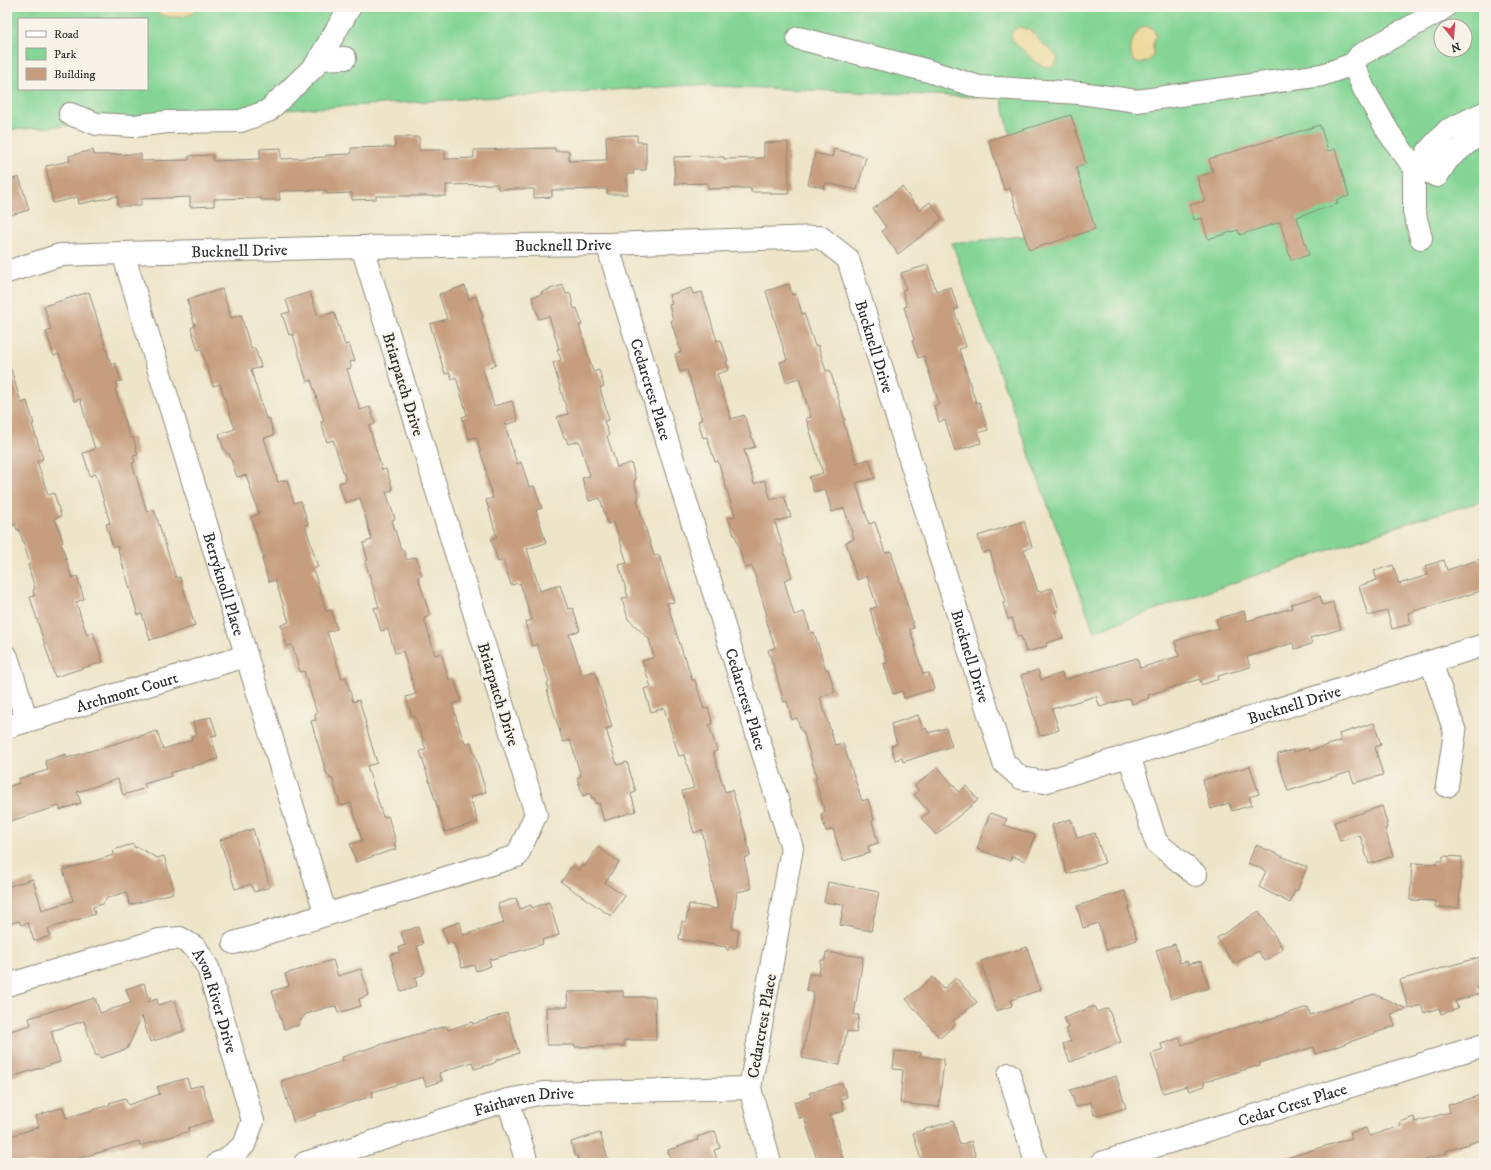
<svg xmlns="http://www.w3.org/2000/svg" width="1491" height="1170" font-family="'IM FELL DW Pica',serif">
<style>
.green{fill:#84d595;stroke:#588060;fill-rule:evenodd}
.sand{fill:#eeda9e;stroke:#8c8264}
.building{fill:#c69d7e}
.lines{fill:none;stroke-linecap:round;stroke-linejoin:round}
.minor-casing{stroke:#8c887a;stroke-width:24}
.minor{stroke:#fff;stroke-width:22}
.labels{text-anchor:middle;stroke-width:4;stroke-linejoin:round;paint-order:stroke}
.street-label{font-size:16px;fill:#2b2b2b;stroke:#f7f3e8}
</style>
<rect width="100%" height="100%" fill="#f7f3e8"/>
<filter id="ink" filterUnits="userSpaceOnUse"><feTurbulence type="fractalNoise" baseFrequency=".025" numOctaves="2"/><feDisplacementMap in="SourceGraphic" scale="8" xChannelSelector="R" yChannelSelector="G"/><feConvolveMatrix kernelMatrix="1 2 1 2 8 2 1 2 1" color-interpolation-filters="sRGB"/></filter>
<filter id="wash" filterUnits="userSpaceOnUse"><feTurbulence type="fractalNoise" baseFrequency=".012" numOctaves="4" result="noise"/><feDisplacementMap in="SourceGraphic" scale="16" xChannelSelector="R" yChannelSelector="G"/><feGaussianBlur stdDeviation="0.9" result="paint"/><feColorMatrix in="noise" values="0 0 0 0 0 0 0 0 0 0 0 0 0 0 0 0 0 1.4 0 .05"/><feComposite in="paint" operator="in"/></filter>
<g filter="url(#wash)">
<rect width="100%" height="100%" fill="#eee5c9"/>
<path class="green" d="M7,7H1484V501L1419,519L1094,631L952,243L1035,235L1001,98L694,85L265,111L7,130ZM19,19H147V89H19ZM1441,26H1465V50H1441Z"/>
<g class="sand">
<path d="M147,7H193L195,10L193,13C178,21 160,17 147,7Z"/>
<path d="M1144,26L1153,28L1156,35L1153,45V56C1148,64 1140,64 1133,60C1127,50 1134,31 1144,26Z"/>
<path d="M1020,27L1030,30L1042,43L1056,55L1058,59L1054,66C1040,70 1033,59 1024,51C1019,46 1012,43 1011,34L1016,28Z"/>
</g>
<g id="blocks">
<g class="building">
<path d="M1071,115L1086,164L1076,167L1095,229L1029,250L1010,188L1004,190L989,140Z"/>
<path d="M1320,125L1328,151L1335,149L1349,196L1336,200L1338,204L1297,217L1309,255L1291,260L1280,222L1240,235L1238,230L1208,239L1202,218L1194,220L1190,205L1205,201L1197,177L1213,172L1209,159Z"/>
<path d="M637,135V142H646V170H633L634,174H627V194H607V189L552,190V197L534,198V189H498L497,184L446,185V196H376V199L352,200V193L327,194V190L283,191L279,192L280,200H261V198L214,199V206L190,207V197L141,199V206H118V196L79,204L78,197L53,203L46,166L70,161L69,156L93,150L94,155L141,154V161L189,160V156L213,155V161L260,159V149L281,148V159L326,157V155L351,154V148L395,147V137H419V150H445V159L474,158V150L555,148V151H569V161L607,160L606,136Z"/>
<path d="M788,142L789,194H771V192H751V188L708,189V183L675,184L674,157L707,156V157H724V159L764,158V143Z"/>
<path d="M834,149L866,157L857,190L826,183L824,188L808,184L815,153L832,157Z"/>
<path d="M19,177L29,210L7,216V181Z"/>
<path d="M902,187L919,210L930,202L942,219L936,223L937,224L898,254L882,231L886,227L873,209Z"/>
<path d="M928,265L936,291L951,287L958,309L954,310L966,347L959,349L976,403L979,402L988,430L978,433L981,443L955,451L945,420L939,422L934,406L939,404L924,356L918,358L912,341L914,340L904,307L907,306L902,290L906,289L901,273Z"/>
<path d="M789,284L792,295L796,294L802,314L804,313L815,346L818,345L826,371L830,370L845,421H843L856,463L869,459L875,478L856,483L869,524L875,522L885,553L891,551L914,628L910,629L923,674L929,673L934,689L904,698L902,691L893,694L884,664L887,663L870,609L877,607L867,576L857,580L846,542L854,539L844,508L832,512L825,489L814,492L809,477L823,473L806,418L811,417L799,378L786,382L780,362L787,360L766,291Z"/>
<path d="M563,285L566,294L570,293L574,309L577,308L582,325H579L593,372L599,370L604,386L600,388L609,420L604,421L609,435L607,436L617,467L631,463L636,480L634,481L639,499L637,500L654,556L659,555L674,602L667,603L684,657L685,656L692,680H695L704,709L708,708L713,724L709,725L717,751L713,752L725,792L732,790L746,836L750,856L744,858L751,889L737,892L732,929L739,930L736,948L729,947V950H727L726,947L679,939L682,921L686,922L689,904L718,909L702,830L694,833L682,791L694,788L684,755L679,756L664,708L651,712L644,689L651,687L642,661L654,657L649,639L628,619L622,598L628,597L619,565L627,563L614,522L608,524L600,498L589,501L582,478L590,476L579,441L568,444L566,438H564L557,417L568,414L553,363L561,360L557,349H559L549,316L539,319L532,297L542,294L541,292Z"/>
<path d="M465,286L469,299L476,296L483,318H481L496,365L483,369L494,406L512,401L518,421L505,425L517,464L521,462L529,487L534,486L542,508L536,510L546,543L527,549L540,591L560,585L568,609L573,608L580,631L569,634L582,675L595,671L612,727L606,729L617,765L627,762L636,792L631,794L636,811L604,821L599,803L596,804L594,798L592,799L590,793L583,796L577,778L581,776L570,740L563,742L547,690L548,689L547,683H549L537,644L532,646L525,622L532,620L520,583L511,585L503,560L498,562L491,539L497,537L486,500L493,498L486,474L487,473L476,437L469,439L462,417L467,415L456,377L452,379L450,373L445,374L430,324L447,319L439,294Z"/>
<path d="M691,288L693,294L702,292L717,341L721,340L728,361L726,362L729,370L717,374L731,419L744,415L755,447L744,450L754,484L765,480L771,500L784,496L791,517L775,522L792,577L784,580L794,615L804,612L811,633L814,632L826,670L828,669L835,692L820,697L835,745L843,743L862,801L868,799L874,820L872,821L878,843L868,846L870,853L843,861L833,829L826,831L821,814L825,812L815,779L817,778L803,731H801L797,718L792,720L787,701L784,702L774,667L768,650L775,648L765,616L767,615L752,566L745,568L735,535H734L728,518L735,516L718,461L715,462L707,437L703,438L698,421L702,420L687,370L680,372L675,354L681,352L671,321L673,320L669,305L672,304L669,295Z"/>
<path d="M222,289L231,318L241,315L251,349L255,348L261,367L251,370L266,419L269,418L274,435L264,438L278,482L287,480L294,503L301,501L308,524L305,525L318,567L313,569L326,611L331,610L337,629L327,632L342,679L346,677L353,702L359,700L366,723H365L377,763L367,766L383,817L388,816L396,842L394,843L396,849L356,862L350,844L362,841L351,803L341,806L332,778L330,779L329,775H327L311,721L316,720L315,714L317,713L304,671L300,672L292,645L287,646L281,625L289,622L275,580L269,582L262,559H264L251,517L259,514L246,475L237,477L229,453L227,454L225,450H224L219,434L235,429L220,384L213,386L201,349L198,350L191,328L195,326L187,300Z"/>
<path d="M89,292L111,365L115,363L121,381L116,382L117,388L115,389L130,438L133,437L138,455L133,456L135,462L132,463L147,512L154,509L176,578L180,577L195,626L150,640L142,614L138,615L117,546L113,547L106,524L110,523L96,474L90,476L83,453L95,449L80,399L74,401L59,354L54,356L46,332L51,330L44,306Z"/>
<path d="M310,292L318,317L334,312L345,345L349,344L355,361L350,362L351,368L347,369L360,410L370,407L375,424L369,426L382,470L386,469L393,490L386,492L395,519L392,520L401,550L403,549L407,560L416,557L422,576L418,577L430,616L424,618L435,655L441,653L449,680L454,678L461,701L452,704L463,739H464L465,744L471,742L486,792L470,797L478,822L445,832L420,751L426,750L415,716L412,717L406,697L416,694L403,651L395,653L388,629L381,631L374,608L379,607L365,561L368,560L363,543L372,540L360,498L345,503L339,483L346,481L333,440L327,442L321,422L324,421L311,380L307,382L293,334L289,335L282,314L290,312L286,300Z"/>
<path d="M7,369H11L21,403L27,401L34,424H32L43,459L37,461L48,495L54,493L61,516L55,518L63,542L61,543L72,578L77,576L84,599L76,602L87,635L93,632L103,662L55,677L30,597L34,596L33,590L35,589L28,565L30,564L19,529L17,530L15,524L10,526L7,516V508L12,506L7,492Z"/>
<path d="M1024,521L1032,547L1024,550L1038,592L1052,588L1059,610L1055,611L1063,638L1046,643L1047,646L1026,652L1021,636L1018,637L1012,618L1008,619L1003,603L1006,602L990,551L983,553L978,536Z"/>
<path d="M1484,558V590L1408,613L1411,624L1392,629L1387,611L1368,616L1359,586L1377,580L1374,571L1393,565L1399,584L1428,575L1425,566L1444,560L1447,570Z"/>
<path d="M1320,596L1323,605L1333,602L1341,629L1310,638L1312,644L1295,649L1293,643L1247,657L1250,667L1218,676L1219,679L1201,685L1200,679L1148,695L1149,698L1132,704L1130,698L1100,707L1096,696L1052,709L1059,730L1040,736L1021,675L1038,670L1041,680L1062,673L1064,680L1137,658L1140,668L1179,656L1175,641L1219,628L1216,619L1244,611L1247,621L1292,608L1291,604Z"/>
<path d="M918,715L923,729L926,728L928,733L946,728L952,746L903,762L902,758L895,760L891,746L897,744L891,724Z"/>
<path d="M211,717L217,735L211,736L218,759L170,773L171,776L144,784L146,788L123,795L118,779L77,792L81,803L60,810L59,806L7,822V787L19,783L18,779L48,770L45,761L66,754L67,758L157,731L163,749L192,740L191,737L197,735L193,722Z"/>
<path d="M1374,723L1381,745L1375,747L1383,775L1354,783L1350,772L1288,791L1278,761V754L1293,750V752L1308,748L1309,751L1341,741L1339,734Z"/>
<path d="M1250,766L1259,794L1249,797L1252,805L1232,811L1229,803L1211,809L1203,780Z"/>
<path d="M938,767L959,792L966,786L978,800L936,835L921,818L929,812L914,795L919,791L915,786Z"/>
<path d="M1382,806L1387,823H1386L1387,828L1385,829L1393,856L1369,864L1360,835L1340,841L1334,822Z"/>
<path d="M990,813L1007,819L1004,825L1035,835L1025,861L1012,856L1010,861L977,849Z"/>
<path d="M1071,819L1077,838L1095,833L1105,863L1067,874L1052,825Z"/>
<path d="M253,829L270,887L254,892L251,884L235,889L220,840Z"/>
<path d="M133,844L135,848L138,847L157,858L164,856L174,890L172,891L173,893L130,905L126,892L107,898L103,904L93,907L95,914L48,929L50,936L34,941L28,923L21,925L19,921L7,924V887L33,879L42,910L73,901L63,870L114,855L113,850Z"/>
<path d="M1256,845L1307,867L1297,891L1295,890L1290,903L1259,887L1266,871L1248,863Z"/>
<path d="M598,847L619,862L605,883L625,896L611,916L561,882L572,866L578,870L581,865L584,867Z"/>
<path d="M1443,856L1462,857L1459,908L1435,907L1436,901L1410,900L1412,863L1436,864L1437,861H1443Z"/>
<path d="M828,882L879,892L871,931L840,925L844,905L824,902Z"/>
<path d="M1125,891L1130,907L1128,908L1137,940L1106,950L1098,923L1083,928L1077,906Z"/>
<path d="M516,898L520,909L531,905L532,908L549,902L559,935L542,940L543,944L489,960L491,966L476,971L474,965L462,968L454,943L448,944L442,928L460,922L463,935L504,923L498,904Z"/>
<path d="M1259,911L1283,949L1265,961L1258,951L1250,956L1249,955L1234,964L1217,938Z"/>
<path d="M418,927L423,944L417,946L425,973H422L423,975L415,977L417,986L401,991L390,955L400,952L399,947L405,945L401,932Z"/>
<path d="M1175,944L1180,963L1187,961L1188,964L1201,961L1209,988L1171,999L1156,950Z"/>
<path d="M1027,947L1040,990L1011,1000L1012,1006L996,1011L981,961Z"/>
<path d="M826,952L863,957L854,1015H859L856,1033L847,1031L840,1065L802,1058L814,992L806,990L809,974L819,975L821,960H825Z"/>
<path d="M1484,956V985L1477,987L1480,994L1455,1001L1458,1009L1441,1014L1439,1008L1424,1013L1421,1005L1409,1009L1400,980Z"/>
<path d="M333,960L338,976L361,969L369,995L359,999L361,1006L338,1013L336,1006L328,1007L306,1014L303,1017L298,1025L284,1029L272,991L289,986L285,974Z"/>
<path d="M933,977L943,989L956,978L977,1002L953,1021L956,1024L940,1038L906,999Z"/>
<path d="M144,983L148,998L151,997L148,1002L157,999L158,1005L175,1000L184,1031L150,1042L142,1016L127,1049L100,1058L99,1055L96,1056L84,1021L51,1031L60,1062L7,1078V1032L31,1025L29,1018L95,998L100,1013L131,1003L126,989Z"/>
<path d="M623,991V997H655L656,1040H624V1046L575,1047V1045H547L546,1007H568L567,992Z"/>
<path d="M1374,994L1407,1009L1391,1014L1395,1026L1316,1054L1314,1047L1259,1063L1260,1065L1204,1082L1205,1086L1189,1091L1187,1086L1163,1093L1151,1054L1163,1050L1161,1044L1180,1038L1182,1045L1259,1020L1260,1022L1308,1007L1310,1015Z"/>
<path d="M1094,1006L1097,1012L1108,1008L1121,1042L1070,1062L1063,1044L1071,1041L1065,1029L1068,1028L1064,1018Z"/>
<path d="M507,1013L519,1053L496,1060V1062L492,1064L474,1069L472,1062L439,1073L442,1081L426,1086L423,1077L372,1092L373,1096L315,1113L316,1115L311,1117L294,1123L281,1081L343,1061L342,1057L386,1043L446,1026L448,1030L472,1022L473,1024Z"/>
<path d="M895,1051L922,1053L919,1056L944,1059L939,1107L900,1103L903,1070L893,1069Z"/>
<path d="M1116,1076L1126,1108L1097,1116V1114L1094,1115L1091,1102L1076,1107L1070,1090Z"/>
<path d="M187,1078L190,1088L202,1085L213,1120L188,1128L189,1131L140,1146L139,1141L76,1159L78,1163H7V1137L39,1127L36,1116L63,1107L66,1118L110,1105L109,1103L125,1098L128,1105L160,1094L157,1087Z"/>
<path d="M842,1083L847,1097L841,1099L844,1111L830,1115L844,1163H818L804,1117L799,1118L794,1102L811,1097L809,1093Z"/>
<path d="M1484,1094V1139L1446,1151L1447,1153L1416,1163H1283V1159L1352,1138L1350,1133L1366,1128L1369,1136L1401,1126L1400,1122L1414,1117L1415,1122L1450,1112L1448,1105Z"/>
<path d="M953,1121L960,1145L971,1141L976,1158L959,1163H922L913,1133Z"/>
<path d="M715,1131L720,1148L714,1150L718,1163H672L668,1150L698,1140L697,1137Z"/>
<path d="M600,1133L609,1163H580L577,1155L575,1156L571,1142Z"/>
</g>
</g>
</g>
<g filter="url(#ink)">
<use href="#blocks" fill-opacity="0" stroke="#8c887a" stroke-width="1"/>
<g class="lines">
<g class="minor-casing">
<g id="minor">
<path d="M1445,7L1436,13L1360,55L1353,64L1364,89L1389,133L1410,162L1437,176L1448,159L1481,132L1484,131"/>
<path d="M798,38L925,70L979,87L1080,93L1137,101L1322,75L1353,64"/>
<path d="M319,59L345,58"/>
<path d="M70,114L97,124L135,126L167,122L241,121L268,111L315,66L350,7"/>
<path d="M1421,238L1414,211V177L1429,150L1448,130L1484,113"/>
<path id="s1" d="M607,244L792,848L750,1088L770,1163"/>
<path id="s2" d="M123,253L326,915"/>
<path id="s3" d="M7,272L60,255L123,253L362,247L607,244L820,237L848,259L1004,763L1021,778L1044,782L1484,645"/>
<path d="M7,657L27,721"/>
<path d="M1431,662L1455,732L1447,786"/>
<path id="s4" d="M7,727L246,656"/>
<path d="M1129,755L1156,842L1196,875"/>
<path d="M234,943L517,856L536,814L362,247"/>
<path id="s5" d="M7,985L159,940L180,938L196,948L208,968L253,1121L244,1145L224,1161L218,1163"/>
<path d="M1009,1074L1036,1163"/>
<path d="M508,1100L527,1163"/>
<path id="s6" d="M305,1163L508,1100L544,1093L750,1088"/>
<path id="s7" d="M1101,1163L1484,1045"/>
</g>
</g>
<use href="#minor" class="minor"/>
</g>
</g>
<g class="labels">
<g class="street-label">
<text dy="6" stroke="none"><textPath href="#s3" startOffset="559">Bucknell Drive</textPath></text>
<text dy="6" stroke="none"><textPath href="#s3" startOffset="235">Bucknell Drive</textPath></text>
<text dy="6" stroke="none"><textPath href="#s3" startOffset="943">Bucknell Drive</textPath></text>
<text transform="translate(404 384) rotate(73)" y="6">Briarpatch Drive</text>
<text dy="6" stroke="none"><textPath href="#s1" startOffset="152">Cedarcrest Place</textPath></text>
<text dy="6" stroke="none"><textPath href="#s2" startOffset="346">Berryknoll Place</textPath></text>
<text dy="6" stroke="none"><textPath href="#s3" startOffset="1267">Bucknell Drive</textPath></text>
<text dy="6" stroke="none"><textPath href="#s4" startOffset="125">Archmont Court</textPath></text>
<text transform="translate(499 694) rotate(73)" y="6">Briarpatch Drive</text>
<text dy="6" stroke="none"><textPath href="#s1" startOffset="476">Cedarcrest Place</textPath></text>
<text dy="6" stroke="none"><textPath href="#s3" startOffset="1687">Bucknell Drive</textPath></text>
<text dy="6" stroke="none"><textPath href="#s5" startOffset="255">Avon River Drive</textPath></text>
<text transform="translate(761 1026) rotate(-80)" y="6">Cedarcrest Place</text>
<text dy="6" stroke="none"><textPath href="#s6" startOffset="228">Fairhaven Drive</textPath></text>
<text dy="6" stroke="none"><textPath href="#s7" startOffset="200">Cedar Crest Place</textPath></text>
</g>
</g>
<rect width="1491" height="1170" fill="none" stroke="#f7f3e8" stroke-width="24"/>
<rect x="18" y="18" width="130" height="72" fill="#f7f3e8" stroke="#a5a39c"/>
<rect x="26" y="31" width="20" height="6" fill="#ffffff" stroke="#a5a39c"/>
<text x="54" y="38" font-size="12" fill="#2b2b2b">Road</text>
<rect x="26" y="48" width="20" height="12" fill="#84d595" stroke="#a5a39c"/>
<text x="54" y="58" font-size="12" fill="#2b2b2b">Park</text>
<rect x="26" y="68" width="20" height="12" fill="#c69d7e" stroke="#a5a39c"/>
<text x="54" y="78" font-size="12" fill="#2b2b2b">Building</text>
<g transform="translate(1453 38) rotate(163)"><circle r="19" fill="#f7f3e8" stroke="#a5a39c"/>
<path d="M0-3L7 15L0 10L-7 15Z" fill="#d1495b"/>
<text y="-6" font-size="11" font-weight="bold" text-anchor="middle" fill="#2b2b2b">N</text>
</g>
</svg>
